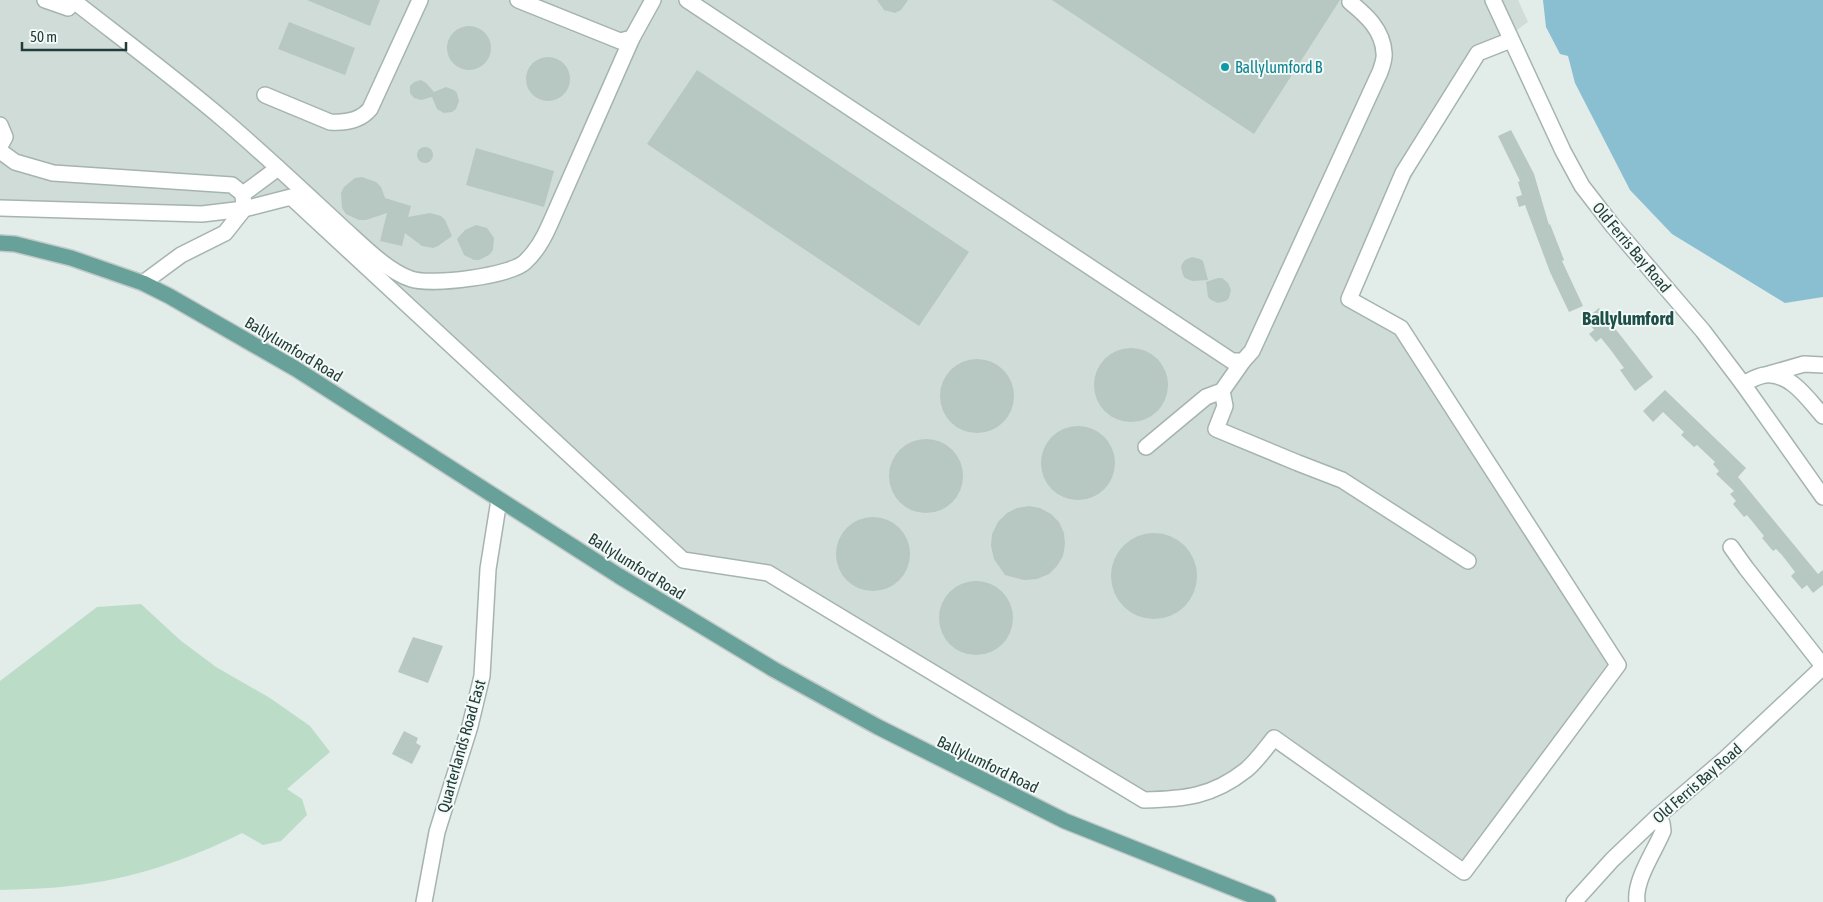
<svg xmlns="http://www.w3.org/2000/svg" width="1823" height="902" font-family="'Asap Condensed',sans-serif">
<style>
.built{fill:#d0dcd8}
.green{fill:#bbddc8}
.water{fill:#8abed1}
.building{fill:#b7c7c2}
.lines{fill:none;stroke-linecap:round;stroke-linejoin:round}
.minor-casing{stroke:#a5b4b1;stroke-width:18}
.major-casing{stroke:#c1c9c8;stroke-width:18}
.minor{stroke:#fff;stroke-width:15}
.major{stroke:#67a199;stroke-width:15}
.culture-dot{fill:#0f9aa8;stroke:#f2f9f6;stroke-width:2}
.labels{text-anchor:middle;stroke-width:4;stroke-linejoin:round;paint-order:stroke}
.culture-label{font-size:16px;fill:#0d838f;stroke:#f2f9f6;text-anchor:start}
.street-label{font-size:16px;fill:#223d39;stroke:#f2f9f6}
.quarter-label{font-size:19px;font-weight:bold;fill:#1e4f49;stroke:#f2f9f6}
</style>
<rect width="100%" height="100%" fill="#e2ece9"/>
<path class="built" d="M0,0H1518L1528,22L1479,57L1418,165L1349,299L1401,328L1618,665L1464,872L1274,739L1211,792L1144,800L768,573L683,560L291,197L202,214L0,208Z"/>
<path class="green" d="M141,604L180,640L216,667L270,698L310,726L330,752L287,789L302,799L307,815L281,841L263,845L242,833C188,860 130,880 69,886C47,889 23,889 0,890V681L97,607Z"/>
<path class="water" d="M1543,0H1823V297L1785,303L1672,234L1630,190L1575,83L1568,56L1560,54L1546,27Z"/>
<g class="building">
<path d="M307,0H380L370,26Z"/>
<path d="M877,0H908L901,10L895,13L884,10Z"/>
<path d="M1052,0H1340L1254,134Z"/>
<path d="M289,22L355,48L345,75L278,49Z"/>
<circle cx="469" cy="48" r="22"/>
<circle cx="548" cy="79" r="22"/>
<path d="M697,70L969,252L919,326L647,144Z"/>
<path d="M421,80L426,83L434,92L446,87L454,90L457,93L459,101L456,109L452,112L444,113L437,109L432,97L421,100L414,98L410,93V86L414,82Z"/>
<path d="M1511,130L1534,174L1549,225L1550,224L1564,260L1562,261L1583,306L1569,312L1550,272L1525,205L1519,207L1516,197L1522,195L1518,182L1520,181L1498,136Z"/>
<circle cx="425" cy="155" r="8"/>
<path d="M476,148L554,171L544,207L466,185Z"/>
<path d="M362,177L376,182L381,187L385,198L411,206L408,217L430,213L441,216L445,220L452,236L438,246L433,248L422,246L405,233L402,246L380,241L387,213L366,220H359L346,214L342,208L341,193L344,187L355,178Z"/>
<path d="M476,225L487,228L494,238L493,250L489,255L479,260H474L464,255L457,239L465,230Z"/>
<path d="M1192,257L1200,259L1203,261L1208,280L1192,281L1185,278L1183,275L1181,267L1182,264L1185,260Z"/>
<path d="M1218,278H1222L1228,283L1231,290L1229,298L1226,301L1218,303L1211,300L1208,297L1206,282Z"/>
<path d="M1599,308L1653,377L1635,391L1620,370L1624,368L1610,349L1601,338L1596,342L1589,334L1594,330L1586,319Z"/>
<circle cx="1131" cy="385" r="37"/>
<circle cx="977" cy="396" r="37"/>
<path d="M1665,390L1746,468L1738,477L1818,574L1823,570V585L1813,593L1807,585L1802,589L1791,576L1795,572L1782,555L1776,549L1773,551L1762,538L1764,536L1747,515L1744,517L1733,504L1736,501L1730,494L1734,491L1716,474L1719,471L1713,464L1715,462L1697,445L1694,447L1681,435L1684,432L1663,412L1653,422L1643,411Z"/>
<circle cx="1078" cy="463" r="37"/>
<circle cx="926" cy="476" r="37"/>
<path d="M1029,506L1040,508L1051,514L1059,522L1064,533L1065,544L1063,556L1057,566L1049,574L1037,579L1024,580L1005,575L994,559L991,546L992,534L998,522L1007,513L1017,508Z"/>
<circle cx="873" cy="554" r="37"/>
<circle cx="1154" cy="576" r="43"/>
<circle cx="976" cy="618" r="37"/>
<path d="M413,637L443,646L428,683L398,672Z"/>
<path d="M404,731L418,738L416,743L421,746L412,764L392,754Z"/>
</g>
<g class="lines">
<g class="minor-casing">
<g id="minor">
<path d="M45,0L68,8L75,0"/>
<path d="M518,0L620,41L632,38L653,0"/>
<path d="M687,0L1232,361H1243L1252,351L1380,72C1382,66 1385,59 1384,53C1383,30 1366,15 1350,2L1351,0"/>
<path d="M1493,0L1563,151L1582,186L1613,226L1703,331L1743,384L1823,497"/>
<path d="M75,2C125,41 176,79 224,120C264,154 303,191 342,227C361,244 387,271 411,279C431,286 510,276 525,262C537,251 544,238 550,224L632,38"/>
<path d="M265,95L330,122C345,123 360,121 370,109L420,0"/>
<path d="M0,125L5,137L0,146"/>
<path d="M0,151L15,162L53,173L232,185L243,194L244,209L225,233L181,255L143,283"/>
<path d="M243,194L278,168"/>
<path d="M0,208L202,214L244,209L291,197L683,560L768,573L1144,800C1184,799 1212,797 1246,770C1256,762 1265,749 1274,738L1464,872L1618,665L1401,328L1349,299L1403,173L1478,53L1511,40"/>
<path d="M1769,374L1804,364L1823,365"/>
<path d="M1743,384C1749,381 1757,376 1765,375C1790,372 1808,399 1823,416"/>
<path d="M1222,391L1225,406L1216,429L1298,463L1342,480L1468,561"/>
<path d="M1146,447L1206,397L1222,391L1243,361"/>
<path d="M1731,547L1746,568L1823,666"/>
<path d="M424,902L437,832L470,726L482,676L488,569L499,500"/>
<path d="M1574,902L1612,860L1657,817L1726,758L1823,667"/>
<path d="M1637,902C1634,880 1655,851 1663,831L1662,823L1657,817"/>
</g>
</g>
<g class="major-casing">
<path id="major" d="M0,243L15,244L71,258L143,283L169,296L296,369L619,576L773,669L878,727L1065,821L1268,902"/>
</g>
<use href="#minor" class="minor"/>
<use href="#major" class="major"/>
</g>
<circle class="culture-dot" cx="1225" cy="67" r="5"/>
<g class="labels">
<g class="culture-label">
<text x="1235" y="73">Ballylumford B</text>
</g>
<g class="street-label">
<text transform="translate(1632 247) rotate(50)" y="6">Old Ferris Bay Road</text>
<text transform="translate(294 349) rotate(31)" y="6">Ballylumford Road</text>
<text transform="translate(637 566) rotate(32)" y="6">Ballylumford Road</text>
<text transform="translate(461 746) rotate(-74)" y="6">Quarterlands Road East</text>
<text transform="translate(988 764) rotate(26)" y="6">Ballylumford Road</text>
<text transform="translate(1697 783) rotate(-41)" y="6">Old Ferris Bay Road</text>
</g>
<g class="quarter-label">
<text x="1628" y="325">Ballylumford</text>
</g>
</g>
<path d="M22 42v8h104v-8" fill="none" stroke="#223d39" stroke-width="2.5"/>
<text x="30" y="42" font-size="15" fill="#223d39" stroke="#f2f9f6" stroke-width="4" paint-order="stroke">50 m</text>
</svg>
